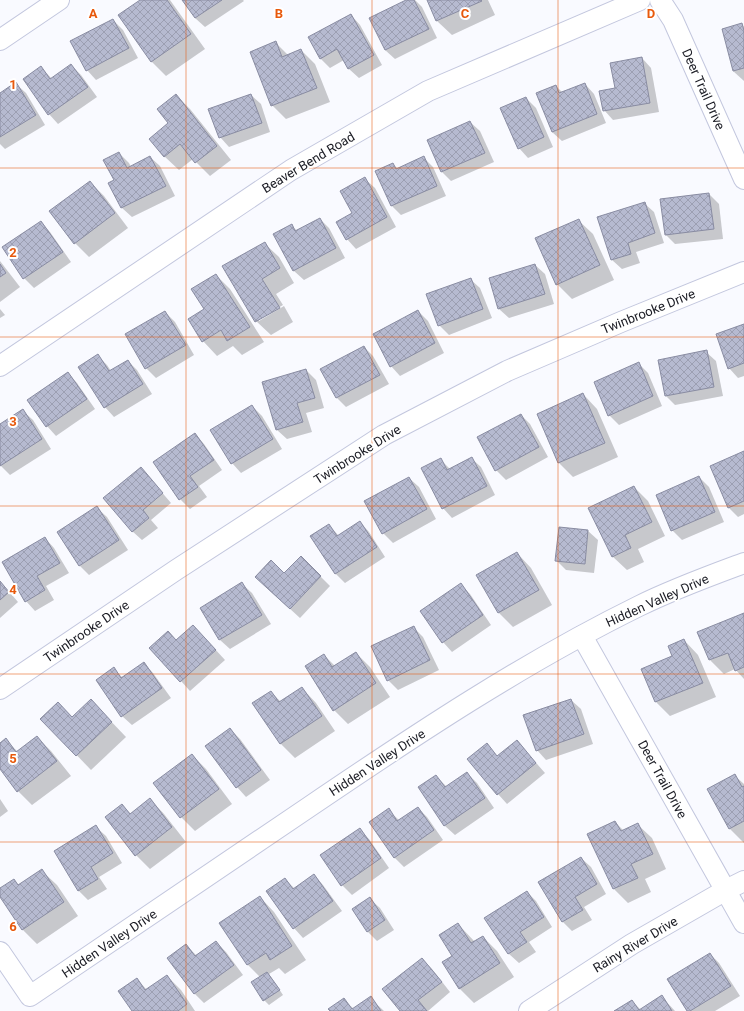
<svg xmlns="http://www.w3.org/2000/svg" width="744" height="1011" font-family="Roboto,sans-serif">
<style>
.shadow{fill:#0003}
.building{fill:url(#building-cross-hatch);stroke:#898ca2}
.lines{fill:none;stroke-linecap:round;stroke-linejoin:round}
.minor-casing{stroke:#c3c7de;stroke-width:22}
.minor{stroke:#fff;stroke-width:20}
.grid{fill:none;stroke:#e8590c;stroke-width:1;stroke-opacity:0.55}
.labels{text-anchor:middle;stroke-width:4;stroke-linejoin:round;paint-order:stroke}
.street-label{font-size:13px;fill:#1a1b23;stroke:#fff}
.grid-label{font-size:13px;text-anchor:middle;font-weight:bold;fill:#e8590c;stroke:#fff;stroke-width:4;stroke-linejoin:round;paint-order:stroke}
</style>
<defs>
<pattern id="building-cross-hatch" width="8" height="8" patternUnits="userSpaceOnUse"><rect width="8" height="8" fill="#b6bad0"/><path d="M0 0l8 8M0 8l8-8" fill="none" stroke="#9c9fb2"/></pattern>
</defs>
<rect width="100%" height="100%" fill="#f9faff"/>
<g class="shadow">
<path d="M142,0H170L205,49L166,76L152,62L120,15Z"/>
<path d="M184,0H243L244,1L205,27L195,18Z"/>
<path d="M408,0H415L422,7L437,38L395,59L385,50Z"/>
<path d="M428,0H488L495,15L452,35L437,21Z"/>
<path d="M351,15L360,25L382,65L359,78L349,69L344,60L330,68L320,58Z"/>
<path d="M113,20L123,30L138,58L96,80L87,70Z"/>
<path d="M742,24L744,27V81L733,71Z"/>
<path d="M276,43L288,55L301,50L315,64L330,102L286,119L272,105Z"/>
<path d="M642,58L651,68L659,112L613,120L604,110L616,89Z"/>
<path d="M71,65L81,75L97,97L58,124L49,114L41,67L52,79Z"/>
<path d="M16,84L26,93L45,125L5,149L0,144V94Z"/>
<path d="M585,84L594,94L606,123L562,141L552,132L556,86L563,93Z"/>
<path d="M176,95L190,109L231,160L210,176L193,159L179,170L164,156Z"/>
<path d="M251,95L261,104L270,132L229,147L220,137Z"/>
<path d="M526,98L536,108L553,147L528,158L519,148Z"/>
<path d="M470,122L480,131L494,162L451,181L442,172Z"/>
<path d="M119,153L129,163L131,167L150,157L160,166L175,196L132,217L122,208L109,183L115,180Z"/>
<path d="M424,158L433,167L446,196L401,215L392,206L376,171L393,164L398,169Z"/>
<path d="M365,179L375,188L396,227L356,249L347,239Z"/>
<path d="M90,182L104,196L128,228L89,257L75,243Z"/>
<path d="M709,194L719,204L723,239L675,244L666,235Z"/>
<path d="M644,203L654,212L664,243L636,252L640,263L622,269L612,260L598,218Z"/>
<path d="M320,219L329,228L345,258L304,280L294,271L274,235L292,225L297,231Z"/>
<path d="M578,220L593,234L614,280L572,299L557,284Z"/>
<path d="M41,222L50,232L71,262L34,288L24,278L3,248Z"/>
<path d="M264,243L279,257L294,283L276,294L283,305L259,319V321L284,306L293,322L271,335L256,321Z"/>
<path d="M0,261L20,287L0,302Z"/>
<path d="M535,265L545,274L554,304L509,318L499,309Z"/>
<path d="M216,275L230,289L264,342L242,355L233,346L217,356L203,341L189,320L205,309Z"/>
<path d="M470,279L480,288L492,318L449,335L439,325Z"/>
<path d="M0,309L5,315L0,318Z"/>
<path d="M418,311L428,321L444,353L400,376L391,366Z"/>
<path d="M165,312L175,322L194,355L156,378L146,368Z"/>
<path d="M744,325V376L738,378L729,368Z"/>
<path d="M364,347L373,356L389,384L346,407L337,398L322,370Z"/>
<path d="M706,352L716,361L723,396L675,405L666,396Z"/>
<path d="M98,356L107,365L111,371L128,361L137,370L152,394L114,417L105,407Z"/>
<path d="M639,364L648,373L662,406L619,425L609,415Z"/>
<path d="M306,370L316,380L324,408L306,413L312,432L287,439L277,430L263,383Z"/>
<path d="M68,373L77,383L95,409L56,436L47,426Z"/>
<path d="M583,394L597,409L618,457L573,477L559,463L538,414Z"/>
<path d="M252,406L262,416L282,449L241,473L232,463Z"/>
<path d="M23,411L33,420L51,449L10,475L0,465V425Z"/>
<path d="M521,415L530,424L548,457L506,480L496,470Z"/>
<path d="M195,434L204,444L222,470L199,486L207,497L190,509L180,499L155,462Z"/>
<path d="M744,453V514L738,517L728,507Z"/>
<path d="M471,458L481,467L495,495L452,518L443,508L441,460L450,469Z"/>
<path d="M141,468L171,503L151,520L158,528L142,540L132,531Z"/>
<path d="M699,477L709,487L724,522L682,540L672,530Z"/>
<path d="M409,478L419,487L436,519L393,543L383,533Z"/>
<path d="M634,487L648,501L665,536L638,549L644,562L627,570L612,556Z"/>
<path d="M97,508L107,517L128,550L89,575L80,566Z"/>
<path d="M360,522L369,532L385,557L345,583L335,573L329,525L339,536Z"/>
<path d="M559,528L588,531L598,540L594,573L566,570L556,560Z"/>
<path d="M45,538L54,548L69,573L46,586L54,600L35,611L26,601Z"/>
<path d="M517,553L531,568L552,605L513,627L499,613Z"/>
<path d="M301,557L330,586L300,618L266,587L284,575Z"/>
<path d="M0,581L18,602L0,618Z"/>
<path d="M242,584L252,593L271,624L230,649L220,640L201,608Z"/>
<path d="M460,584L470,594L491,625L452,652L443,642Z"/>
<path d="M744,614V679L735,669L724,674L710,660L698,633Z"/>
<path d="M413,627L423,637L439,670L398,690L388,680Z"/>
<path d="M203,636L225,660L190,691L181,681L177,641Z"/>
<path d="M684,640L698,655L716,697L670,716L656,702L642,670L673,657Z"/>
<path d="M356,653L370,667L390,697L348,724L334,710L324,655L335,666Z"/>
<path d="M144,663L153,673L171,698L132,725L122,716L114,669L123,678Z"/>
<path d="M302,688L316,703L335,731L295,758L281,744L254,703L271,692L281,702Z"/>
<path d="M571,700L581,709L593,744L546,760L537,750Z"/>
<path d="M105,715L126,737L91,770L42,719Z"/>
<path d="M230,729L240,739L270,780L246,797L237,787Z"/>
<path d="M37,737L51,751L71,776L32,805L18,791L0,768V744L6,740L18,752Z"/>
<path d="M517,741L545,773L507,804L498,794L486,744L498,757Z"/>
<path d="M192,755L206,769L232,804L195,831L181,817Z"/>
<path d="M467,773L477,783L494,808L455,835L445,826L420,788L436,776L447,787Z"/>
<path d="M734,775L744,784V843L730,829L708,789Z"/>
<path d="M0,799L8,811L0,817Z"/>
<path d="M150,799L164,814L186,842L150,869L136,855L106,818L122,805L131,814Z"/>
<path d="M418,808L427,817L443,840L404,867L394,857L388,810L399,820Z"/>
<path d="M615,822L624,831L637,824L652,838L666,869L645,879L651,892L628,903L614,889Z"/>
<path d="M96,827L106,836L122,863L99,877L107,889L88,900L79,891L55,851Z"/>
<path d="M359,830L369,839L389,868L352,895L342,885Z"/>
<path d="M581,858L591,867L606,894L584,907L592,920L572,931L563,922Z"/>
<path d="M42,871L57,885L78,916L37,944L23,930L0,896V889L14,880L19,885Z"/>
<path d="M314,875L323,885L342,911L303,938L294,928L285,879L295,889Z"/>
<path d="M527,892L536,901L552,927L529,942L536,952L519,963L509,954L486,918Z"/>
<path d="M260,897L274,912L306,960L285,974L279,968L269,974L283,995L269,1005L264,1000L260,977L248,965L220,923Z"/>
<path d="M370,899L380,908L394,930L377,941L367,931Z"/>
<path d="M458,924L475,942L483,937L497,951L514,977L474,1003L460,989L443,963L453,956Z"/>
<path d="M216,942L226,952L243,975L204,1003L195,994L168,958L186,945L197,956Z"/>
<path d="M710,954L719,963L740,996L715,1011H688Z"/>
<path d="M422,959L432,969L450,992L428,1011H401Z"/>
<path d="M167,976L181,990L195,1011H133L137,979L147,990Z"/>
<path d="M662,997L675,1011H616L632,1001L641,1010Z"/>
<path d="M370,998L384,1011H331L344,1000L354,1009Z"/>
</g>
<g class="building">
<path d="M140,0H167L191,34L151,62L118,15Z"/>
<path d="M182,0H222L195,18Z"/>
<path d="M406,0H414L429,29L385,50L369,18Z"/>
<path d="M427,0H481L482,1L436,21Z"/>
<path d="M351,14L374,55L348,69L337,49L320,59L308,37Z"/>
<path d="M113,19L129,48L86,71L70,41Z"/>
<path d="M742,23L744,31V68L733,71L722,29Z"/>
<path d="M276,41L282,57L301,49L317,88L271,106L250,52Z"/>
<path d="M642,57L650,103L603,111L599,91L615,88L610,63Z"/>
<path d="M71,64L88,87L48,115L23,79L41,66L50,79Z"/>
<path d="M16,82L36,115L0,137V93Z"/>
<path d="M585,83L597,114L552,132L536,93L556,85L559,93Z"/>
<path d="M176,94L217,146L195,163L180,144L164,157L149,139L168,123L157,109Z"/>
<path d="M251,94L262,123L219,138L208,109Z"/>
<path d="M526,97L544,137L518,149L500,108Z"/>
<path d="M470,121L485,153L441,172L427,140Z"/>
<path d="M119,152L127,168L150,156L166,186L121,208L108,183L114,180L103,160Z"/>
<path d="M424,156L437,186L391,206L375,171L393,163L396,169Z"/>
<path d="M365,177L387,217L346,240L336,222L352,213L340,191Z"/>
<path d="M90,181L115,213L74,244L49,211Z"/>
<path d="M709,193L714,229L665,235L660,199Z"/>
<path d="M645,202L655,233L628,243L631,254L611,260L597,217Z"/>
<path d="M320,218L336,248L293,271L273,234L292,224L295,231Z"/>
<path d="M579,219L600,265L556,285L535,238Z"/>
<path d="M41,221L63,252L23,279L2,247Z"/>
<path d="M265,242L280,268L262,279L280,308L255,322L222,266Z"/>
<path d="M0,264L6,273L0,277Z"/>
<path d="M535,264L545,294L498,309L489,278Z"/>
<path d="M216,274L250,327L227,341L221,330L202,342L188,319L204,309L191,289Z"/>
<path d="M471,278L483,309L438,326L426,294Z"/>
<path d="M418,310L435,343L390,367L373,334Z"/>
<path d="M165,311L186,345L145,369L125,334Z"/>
<path d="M744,324V363L728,369L716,334Z"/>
<path d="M364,346L380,375L336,398L320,369Z"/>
<path d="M707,350L714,387L665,396L658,360Z"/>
<path d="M98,354L109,371L128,360L143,384L104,408L78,367Z"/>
<path d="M639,362L653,396L608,416L594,382Z"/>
<path d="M306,369L315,398L297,403L303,422L276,430L262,382Z"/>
<path d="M68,372L87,399L46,427L27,400Z"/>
<path d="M583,393L605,443L558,463L537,414Z"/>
<path d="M252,405L273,439L231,464L210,430Z"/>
<path d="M23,409L42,439L0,466V424Z"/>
<path d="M521,414L539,447L495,471L477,437Z"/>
<path d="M195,433L214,460L190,476L198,487L179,500L153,462Z"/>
<path d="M744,451V501L728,508L710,466Z"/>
<path d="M472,457L487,486L442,509L421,468L441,458L447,470Z"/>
<path d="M141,467L163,493L143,510L149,518L132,532L103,498Z"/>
<path d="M699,476L715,512L671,531L656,495Z"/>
<path d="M409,477L427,509L382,534L364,501Z"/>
<path d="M634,486L652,522L625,535L631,548L612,557L588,508Z"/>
<path d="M97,506L119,540L79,566L57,532Z"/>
<path d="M360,521L377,547L335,574L310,536L329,524L337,536Z"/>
<path d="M559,527L588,530L585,564L555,561Z"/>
<path d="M45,537L60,563L37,576L45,590L25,602L2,562Z"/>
<path d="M517,552L539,590L498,613L476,575Z"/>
<path d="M301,556L321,576L290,609L255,577L271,560L284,573Z"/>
<path d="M0,581L9,592L0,600Z"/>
<path d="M242,582L262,615L219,640L200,608Z"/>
<path d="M461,583L483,615L442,643L420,611Z"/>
<path d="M744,613V667L735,671L728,653L709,660L697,632Z"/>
<path d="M193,625L216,650L180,682L149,648L168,631L176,640Z"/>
<path d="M414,626L430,660L387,681L371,646Z"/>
<path d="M684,639L703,683L655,702L641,669L672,656L668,646Z"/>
<path d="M356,652L376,683L333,711L305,666L324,654L332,667Z"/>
<path d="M144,662L162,688L121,717L96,680L114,667L121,678Z"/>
<path d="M302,687L322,716L280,744L252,703L271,691L279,702Z"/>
<path d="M91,699L112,722L76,756L40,719L58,702L72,717Z"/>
<path d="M571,699L584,734L536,751L523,715Z"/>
<path d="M230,728L261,770L236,788L205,746Z"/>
<path d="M37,736L57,761L17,792L0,769V743L6,738L16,752Z"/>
<path d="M517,740L536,763L497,795L467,759L487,743L497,756Z"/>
<path d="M192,754L219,789L180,818L153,783Z"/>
<path d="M467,772L485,798L444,826L418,787L436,775L445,787Z"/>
<path d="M735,774L742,787L744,786V821L729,829L707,789Z"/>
<path d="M150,798L172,827L135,856L105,817L122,804L130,814Z"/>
<path d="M418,807L434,830L394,858L369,822L389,808L397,821Z"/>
<path d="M615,821L621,831L638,823L653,854L631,864L638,878L613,889L587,834Z"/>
<path d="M96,825L113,853L91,867L98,879L78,891L54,851Z"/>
<path d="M360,828L381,858L341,886L320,855Z"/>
<path d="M581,857L597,884L575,897L583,910L562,922L538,882Z"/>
<path d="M42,869L64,902L22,930L0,897V888L14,879L18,885Z"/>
<path d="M314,874L333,901L293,929L266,891L285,878L293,889Z"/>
<path d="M527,891L544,917L520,932L527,942L508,954L484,918Z"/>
<path d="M260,896L292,946L270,960L266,953L247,965L219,923Z"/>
<path d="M370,897L385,920L367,932L352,909Z"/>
<path d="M458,923L471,943L483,936L500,963L459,989L442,962L452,956L439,935Z"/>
<path d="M216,941L234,965L194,994L167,958L186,944L195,956Z"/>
<path d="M710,953L731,986L690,1011H687L667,979Z"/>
<path d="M422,958L442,982L418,1000L427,1011H400L382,989Z"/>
<path d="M267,972L280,990L263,1001L251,982Z"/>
<path d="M167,975L187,1004L178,1011H132L118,991L137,978L145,990Z"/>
<path d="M662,995L672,1011H614L632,1000L639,1010Z"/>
<path d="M371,996L381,1011H330L328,1009L344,998L352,1009Z"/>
</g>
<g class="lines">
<g class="minor-casing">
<g id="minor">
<path d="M660,0L673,20L744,179"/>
<path d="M0,40L59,0"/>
<path d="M0,366L291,170L428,91L640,0"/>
<path d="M582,636L744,923"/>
<path d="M0,689L176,570L384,435L507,371L621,322L744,272"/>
<path d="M0,952L30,996C123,933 216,870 309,807C415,735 523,663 639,606C673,589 709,576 744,563"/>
<path d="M529,1011L632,944L726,890L744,881"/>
</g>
</g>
<use href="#minor" class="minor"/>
</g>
<path class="grid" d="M186,0V1011M372,0V1011M558,0V1011M0,168H744M0,337H744M0,506H744M0,674H744M0,842H744"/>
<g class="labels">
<g class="street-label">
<text transform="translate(704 89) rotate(66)" y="5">Deer Trail Drive</text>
<text transform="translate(308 162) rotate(-31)" y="5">Beaver Bend Road</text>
<text transform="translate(648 311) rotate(-22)" y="5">Twinbrooke Drive</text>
<text transform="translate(357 454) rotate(-32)" y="5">Twinbrooke Drive</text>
<text transform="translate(657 600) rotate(-24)" y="5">Hidden Valley Drive</text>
<text transform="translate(86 631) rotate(-34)" y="5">Twinbrooke Drive</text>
<text transform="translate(377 762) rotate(-33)" y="5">Hidden Valley Drive</text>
<text transform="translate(663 779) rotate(61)" y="5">Deer Trail Drive</text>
<text transform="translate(109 943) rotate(-34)" y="5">Hidden Valley Drive</text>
<text transform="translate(635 944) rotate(-31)" y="5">Rainy River Drive</text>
</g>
</g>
<g class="grid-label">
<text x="93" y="18">A</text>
<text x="279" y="18">B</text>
<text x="465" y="18">C</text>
<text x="651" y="18">D</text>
<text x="13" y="89">1</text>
<text x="13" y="257">2</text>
<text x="13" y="426">3</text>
<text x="13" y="594">4</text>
<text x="13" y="763">5</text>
<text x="13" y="931">6</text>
</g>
</svg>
